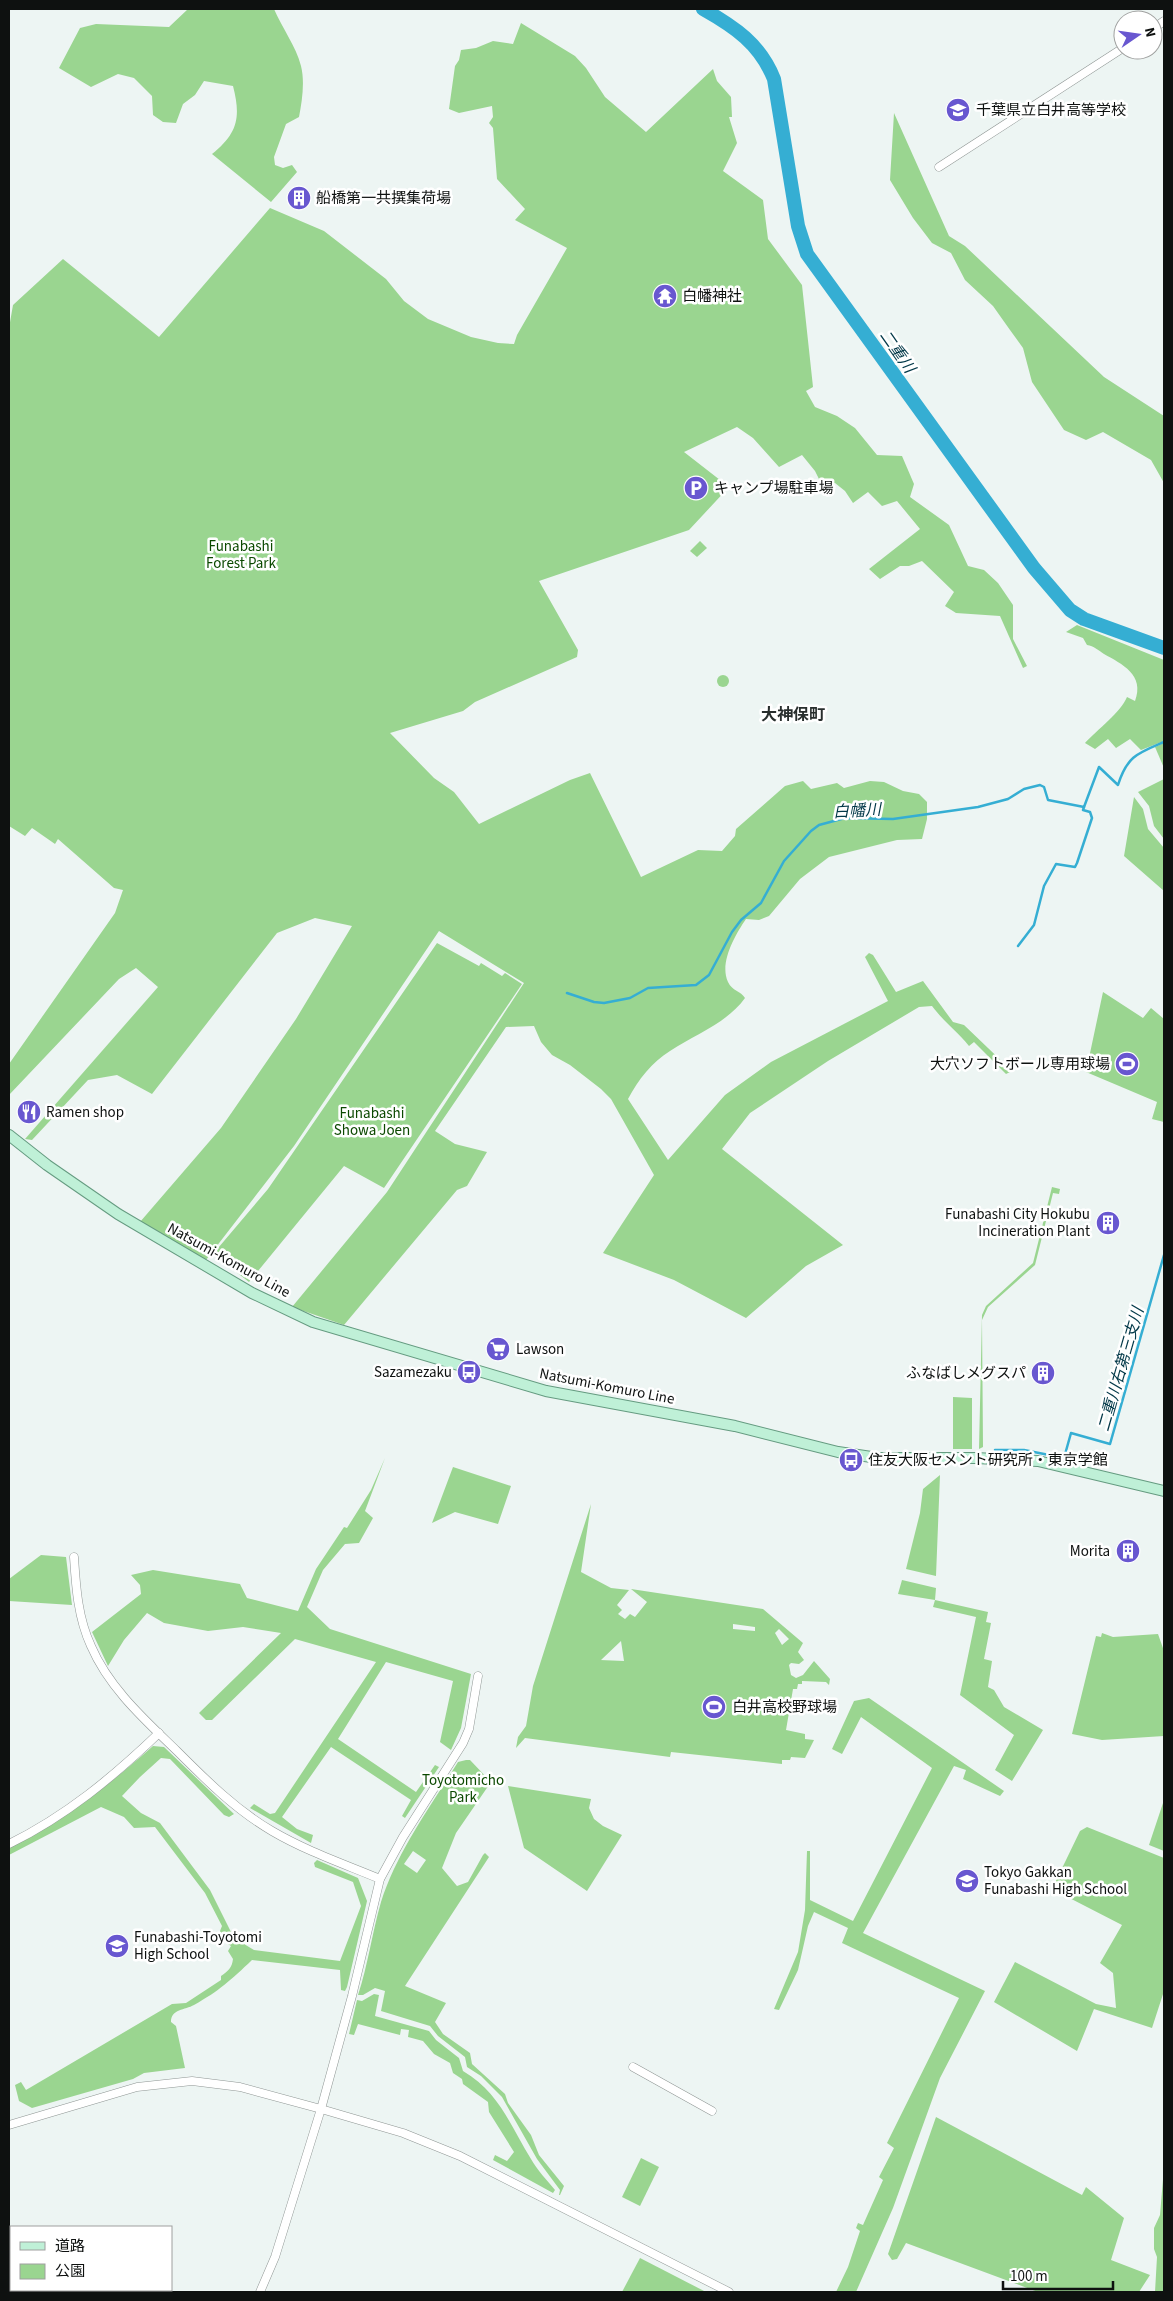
<svg xmlns="http://www.w3.org/2000/svg" width="1173" height="2301" font-family="'Source Sans 3','Noto Sans JP',sans-serif">
<style>
.green{fill:#9ad590;fill-rule:evenodd}
.lines{fill:none;stroke-linecap:round;stroke-linejoin:round}
.stream{stroke:#35aed3;stroke-width:2.5}
.river{stroke:#35aed3;stroke-width:14}
.minor-casing{stroke:#8f9694;stroke-width:9}
.major-casing{stroke:#659b80;stroke-width:12}
.minor{stroke:#fff;stroke-width:8}
.major{stroke:#bff0d7;stroke-width:10}
.labels{text-anchor:middle;stroke-width:5;stroke-linejoin:round;paint-order:stroke}
.poi-label{font-size:15px;fill:#0e1110;stroke:#fff;text-anchor:start}
.park-label{font-size:15px;fill:#0b4900;stroke:#fff}
.street-label{font-size:15px;fill:#0e1110;stroke:#fff}
.water-label{font-size:16px;font-style:italic;fill:#023848;stroke:#fff}
.neighbourhood-label{font-size:16px;font-weight:bold;fill:#282e2d;stroke:#fff}
</style>
<rect width="100%" height="100%" fill="#edf5f3"/>
<g class="green">
<path d="M188,9H274C282,28 296,46 301,66C305,82 302,101 299,117L286,124L274,157L275,165L283,168L292,165L297,172L271,202L212,154C238,133 241,117 233,86L204,81L195,95L183,104L176,123L163,122L153,115L152,96L134,78L118,74L91,87L59,68L80,28L96,24L169,27Z"/>
<path d="M521,23L575,56L586,68L605,97L646,132L713,69L717,81L731,97L732,117H729L737,143L723,171L763,200L768,239L802,285L813,387L806,391L815,407L837,416L855,428L877,455L902,456L914,484L910,497L949,525L968,566L984,570L998,583L1013,605V639L1027,666L1023,668L1000,616L956,613L945,606L954,592L922,561L909,566H900L880,579L869,569L920,529L897,501L882,506L868,492L853,503L845,491L835,483L822,485L815,471L802,455L779,467L753,438L737,427L684,452L729,487L689,530L539,581L578,650L577,657L475,702L463,711L390,733L434,778L454,792L479,824L570,780L590,773L641,877L698,850L722,851L735,836L736,829L785,786L803,781L811,789L837,783L844,788L870,781L884,782L903,791L919,794L927,802V819L922,839L897,840L829,857L800,879L769,916L759,920L746,919C735,935 719,963 728,982C732,991 741,991 745,998C727,1023 696,1034 670,1051C652,1062 638,1080 628,1099L668,1160L725,1095L771,1062L888,1001L865,957L869,953L873,955L896,992L923,981L953,1022L964,1025L1012,1071L1006,1074L974,1042L969,1046C956,1030 944,1022 932,1006L919,1007L828,1061L750,1113L722,1149L843,1245L806,1266L746,1318L674,1280L603,1253L654,1175L611,1099L601,1089L570,1065L552,1055L541,1042L534,1026L506,1027L435,1131L455,1144L487,1152L467,1186L457,1190L344,1325L292,1307L387,1192L524,983L439,931L294,1146L206,1260L140,1222L221,1128L296,1019L352,926L315,918L277,933L152,1094L117,1075L88,1080L32,1140L25,1139L158,987L136,968L119,979L9,1095V1064L115,913L123,890L114,888L58,839L55,844L32,828L25,836L9,826V328L13,305L63,259L159,337L270,208L324,231L386,279L404,301L428,319L471,337L498,343L514,344L517,335L567,248L515,220L525,209L497,179L493,128L489,123L493,117L492,106L459,113L449,109L455,66L459,60L461,50L476,48L493,41L513,44Z"/>
<path d="M894,113L949,236L965,246L1104,377L1164,416V483L1151,460L1103,432L1086,440L1064,430L1032,382L1023,348L1010,330L993,306L965,280L951,253L932,243L913,218L890,180Z"/>
<path d="M700,541L707,548L697,557L690,551Z"/>
<path d="M1077,625L1164,660V741L1141,750L1130,739L1116,748L1108,739L1095,749L1085,743C1097,730 1121,712 1127,697L1135,701C1145,675 1122,664 1104,654C1098,650 1094,646 1087,645L1083,638L1066,632Z"/>
<circle cx="723" cy="681" r="6"/>
<path d="M1164,743V768L1155,747Z"/>
<path d="M1164,779V839L1154,826L1149,806L1138,792Z"/>
<path d="M1134,797L1143,809L1148,829L1164,848V891L1124,856Z"/>
<path d="M437,943L479,966L481,963L502,976L505,973L522,984L384,1188L344,1166L249,1282L213,1254L268,1189Z"/>
<path d="M1103,992L1143,1018L1151,1008L1164,1019V1122L1152,1119L1157,1102L1086,1072Z"/>
<path d="M1052,1187L1060,1189L1059,1194L1053,1193L1035,1265L988,1307L982,1320L983,1447L979,1449L982,1315L986,1306L1033,1263Z"/>
<path d="M953,1397L972,1398V1449H953Z"/>
<path d="M385,1458L365,1511L373,1518L359,1543L345,1544L323,1570L307,1607L330,1629L471,1674L461,1728L451,1750L440,1742L453,1681L386,1662L338,1739L416,1792L435,1765L439,1767L405,1818L402,1816L411,1800L331,1747L282,1817L297,1829L313,1835L311,1843L250,1808L254,1804L270,1814L275,1813L376,1662L295,1639L212,1720H206L199,1713L281,1633L243,1627L208,1631L164,1623L147,1613L124,1640L108,1666L92,1632L141,1594L140,1585L131,1575L153,1570L240,1584L247,1598L298,1611L316,1569L344,1527L347,1528L371,1490Z"/>
<path d="M453,1467L511,1486L498,1524L455,1512L432,1523Z"/>
<path d="M940,1475L936,1576L906,1569L920,1513L923,1489Z"/>
<path d="M591,1504L581,1572L611,1588L629,1590L617,1605L622,1610L618,1614L625,1619L630,1614L635,1617L647,1602L631,1589L763,1609L803,1643L798,1652L804,1660L799,1664L791,1663L789,1665L791,1675L796,1678L803,1675L814,1661L830,1679L829,1685L826,1682L802,1681V1684H798L797,1689H793L786,1730L805,1734V1739L814,1740L805,1758L791,1757L790,1760H782V1764L671,1752L670,1757L525,1738L516,1748L518,1737L526,1726L533,1686ZM733,1624L755,1627V1631L733,1629ZM779,1629L789,1639L782,1645L775,1633ZM621,1641L624,1661L600,1660H601Z"/>
<path d="M41,1555L66,1557L72,1605L9,1601V1579Z"/>
<path d="M902,1580L936,1588L935,1600L988,1612L986,1622L991,1623L984,1659L992,1661L988,1687L994,1690L1004,1707L1043,1730L1012,1781L995,1770L1014,1735L960,1695L976,1617L933,1607L935,1600L898,1594Z"/>
<path d="M1102,1633L1113,1637L1158,1634L1164,1651V1736L1102,1740L1072,1734L1096,1636L1101,1637Z"/>
<path d="M869,1698L1004,1791L1000,1796L963,1779L966,1770L954,1766L863,1933L985,1991L940,2078L893,2208L856,2292H836L848,2267L860,2231L856,2228L858,2223L863,2225L883,2180L879,2177L894,2148L887,2143L959,1998L842,1943L848,1928L814,1912L808,1926L798,1970L779,2010L774,2009L798,1952L805,1910L807,1851H810V1900L853,1921L932,1768L861,1717L842,1754L832,1749L854,1701Z"/>
<path d="M153,1746L164,1747L234,1814L229,1817L224,1815L170,1759L161,1758L140,1777L122,1796L141,1813L160,1823L210,1890L234,1938L254,1950L340,1961L361,1906L353,1882L315,1867L314,1863L317,1860L358,1878L367,1901L347,1987L345,1991L341,1990L340,1970L252,1960C231,1980 219,1991 194,2005C185,2010 171,2009 171,2022L176,2026L185,2068L144,2073L133,2079L32,2108L19,2101L15,2085L21,2082L26,2090L172,2004L186,2003L221,1980V1976C228,1971 232,1968 233,1959L228,1951L231,1946L222,1940L220,1931L222,1926L205,1893L155,1827L134,1828L124,1817L101,1807L9,1855V1848C63,1821 108,1786 153,1746Z"/>
<path d="M466,1760H470L491,1782L456,1833L442,1868L457,1886L468,1882L483,1855L485,1853L489,1857L405,1986L446,2003L435,2022L443,2034L470,2053L472,2064L505,2094L508,2103L531,2135L539,2155L564,2186L560,2195H559L560,2190L537,2159L502,2097L481,2076L467,2067L465,2057L438,2036L430,2026L381,2011L385,1991L375,1988L363,1995H358C368,1965 372,1933 381,1902C397,1852 430,1807 458,1762ZM413,1851L426,1860L417,1873L404,1864Z"/>
<path d="M508,1786L591,1799L589,1808L594,1819L603,1826L622,1835L587,1891L524,1848Z"/>
<path d="M1164,1800V1851L1149,1845Z"/>
<path d="M1087,1827L1164,1858V1991L1152,2028L1094,2009L1077,2051L994,2002L1015,1962L1096,2004L1116,2008L1113,1973L1100,1963L1122,1925L1052,1889L1080,1831Z"/>
<path d="M374,1994L379,1995L375,2016L429,2031L436,2040L459,2058L463,2071C499,2092 510,2125 531,2159C537,2170 547,2180 555,2190L553,2193L493,2160L495,2155L507,2161L514,2152L489,2112L488,2102L463,2084L462,2079L453,2073L450,2063L434,2054L423,2041L408,2037L409,2030L401,2029L400,2035L358,2024L354,2035L349,2034L357,2000L362,2001Z"/>
<path d="M936,2117L1082,2195L1086,2187L1124,2218L1111,2260L1150,2275L1139,2292H1038L906,2243L897,2259L892,2260L888,2254Z"/>
<path d="M641,2158L659,2167L640,2206L622,2197Z"/>
<path d="M1164,2167V2292H1155L1157,2257L1154,2249V2228L1160,2215Z"/>
<path d="M640,2258L706,2292H622Z"/>
</g>
<g class="lines">
<g class="stream">
<path d="M1018,946L1034,925L1044,886L1056,864L1075,867L1077,863L1092,818L1090,812L1083,810L1084,807"/>
<path d="M567,993L594,1002L604,1003L630,998L648,988L696,985L709,975L732,932L741,920L761,903L784,861L811,831L819,825L845,818L893,819L978,807L1008,799L1024,789L1040,785L1044,787L1048,800L1084,807L1099,767L1118,785C1127,756 1138,753 1164,742"/>
<path d="M995,1450H1024L1064,1458L1071,1433L1110,1444L1164,1255"/>
</g>
<path class="river" d="M703,9C735,27 760,44 774,79L798,226L807,254L1034,568L1070,610L1084,619L1164,648"/>
<g class="minor-casing">
<g id="minor">
<path d="M1153,29L1164,21"/>
<path d="M939,167L1123,48"/>
<path d="M74,1557C76,1588 78,1618 91,1646C109,1688 145,1720 177,1751C207,1781 236,1810 272,1831C306,1851 344,1864 380,1879"/>
<path d="M9,1844C66,1816 113,1777 159,1733"/>
<path d="M633,2067L712,2111"/>
<path d="M9,2125L137,2087L192,2081L240,2087L321,2109L403,2133L460,2156L729,2292"/>
<path d="M260,2292L275,2257L321,2109L352,1996L380,1879L403,1837L463,1743L469,1729L478,1676"/>
</g>
</g>
<g class="major-casing">
<path id="major" d="M9,1135L47,1165L118,1214L252,1293L313,1322L546,1391L735,1426L838,1452L878,1458H975L1038,1461L1164,1491"/>
</g>
<use href="#minor" class="minor"/>
<use href="#major" class="major"/>
</g>
<defs>
<g id="school-disc" transform="scale(1.25)"><circle r="9.5" fill="#6857d0" stroke="#fff"/><path d="M0-5L7-2L0 1L-7-2ZM-4 1L0 2.5L4 1V4Q0 6-4 4Z" fill="#fff"/></g>
<g id="building-disc" transform="scale(1.25)"><circle r="9.5" fill="#6857d0" stroke="#fff"/><path d="M-4-6H4V6H1V3H-1V6H-4ZM-2.5-4.3h1.7v1.8h-1.7ZM.8-4.3h1.7v1.8H.8ZM-2.5-1h1.7V.8h-1.7ZM.8-1h1.7V.8H.8Z" fill="#fff"/></g>
<g id="temple-disc" transform="scale(1.25)"><circle r="9.5" fill="#6857d0" stroke="#fff"/><path d="M0-6L5-2H3V0L6.5 2.5H4V6H1.5V3h-3V6H-4V2.5H-6.5L-3 0V-2H-5Z" fill="#fff"/></g>
<g id="parking-disc" transform="scale(1.25)"><circle r="9.5" fill="#6857d0" stroke="#fff"/><path d="M-3.5-5.5H1a3.5 3.5 0 0 1 0 7H-1V5.5H-3.5ZM-1-3.4V-.6H.8a1.4 1.4 0 0 0 0-2.8Z" fill="#fff"/></g>
<g id="stadium-disc" transform="scale(1.25)"><circle r="9.5" fill="#6857d0" stroke="#fff"/><path d="M0-5a6.5 5 0 1 0 0 10a6.5 5 0 1 0 0-10ZM-3.5-1.8h7v3.6h-7Z" fill="#fff"/></g>
<g id="restaurant-disc" transform="scale(1.25)"><circle r="9.5" fill="#6857d0" stroke="#fff"/><path d="M-5-6h1v4h1v-4h1v4h1v-4h1v5L-1.5 .5V6h-2V.5L-5-1ZM5-6V6H3V1.5H1.5Q1.5-4 5-6Z" fill="#fff"/></g>
<g id="supermarket-disc" transform="scale(1.25)"><circle r="9.5" fill="#6857d0" stroke="#fff"/><path d="M-6-5.5h2.5l.6 2H6L4.5 2H-2.5L-4.4-4H-6ZM-1.5 3.2a1.3 1.3 0 1 0 .1 0ZM3 3.2a1.3 1.3 0 1 0 .1 0Z" fill="#fff"/></g>
<g id="bus-disc" transform="scale(1.25)"><circle r="9.5" fill="#6857d0" stroke="#fff"/><path d="M-5-6H5V4H4V6H2V4H-2V6H-4V4H-5ZM-3.5-4V0h7V-4ZM-3.5 1.2v1.5H-2V1.2ZM2 1.2v1.5H3.5V1.2Z" fill="#fff"/></g>
</defs>
<g fill-rule="evenodd">
<use href="#school-disc" x="958" y="110"/>
<use href="#building-disc" x="299" y="198"/>
<use href="#temple-disc" x="665" y="296"/>
<use href="#parking-disc" x="696" y="488"/>
<use href="#stadium-disc" x="1127" y="1064"/>
<use href="#restaurant-disc" x="29" y="1112"/>
<use href="#building-disc" x="1108" y="1223"/>
<use href="#supermarket-disc" x="498" y="1349"/>
<use href="#bus-disc" x="469" y="1372"/>
<use href="#building-disc" x="1043" y="1373"/>
<use href="#bus-disc" x="851" y="1460"/>
<use href="#building-disc" x="1128" y="1551"/>
<use href="#stadium-disc" x="714" y="1707"/>
<use href="#school-disc" x="967" y="1881"/>
<use href="#school-disc" x="117" y="1946"/>
</g>
<g class="labels">
<g class="poi-label">
<text x="976" y="115">千葉県立白井高等学校</text>
<text x="316" y="203">船橋第一共撰集荷場</text>
<text x="682" y="301">白幡神社</text>
<text x="714" y="493">キャンプ場駐車場</text>
<text x="1110" y="1069" text-anchor="end">大穴ソフトボール専用球場</text>
<text x="46" y="1117">Ramen shop</text>
<text x="1090" y="1219" text-anchor="end">Funabashi City Hokubu<tspan x="1090" dy="17">Incineration Plant</tspan></text>
<text x="516" y="1354">Lawson</text>
<text x="452" y="1377" text-anchor="end">Sazamezaku</text>
<text x="1026" y="1378" text-anchor="end">ふなばしメグスパ</text>
<text x="868" y="1465">住友大阪セメント研究所・東京学館</text>
<text x="1110" y="1556" text-anchor="end">Morita</text>
<text x="732" y="1712">白井高校野球場</text>
<text x="984" y="1877">Tokyo Gakkan<tspan x="984" dy="17">Funabashi High School</tspan></text>
<text x="134" y="1942">Funabashi-Toyotomi<tspan x="134" dy="17">High School</tspan></text>
</g>
<g class="park-label">
<text x="241" y="551">Funabashi<tspan x="241" dy="17">Forest Park</tspan></text>
<text x="372" y="1118">Funabashi<tspan x="372" dy="17">Showa Joen</tspan></text>
<text x="463" y="1785">Toyotomicho<tspan x="463" dy="17">Park</tspan></text>
</g>
<g class="street-label">
<text transform="translate(229 1260) rotate(29)" y="5">Natsumi-Komuro Line</text>
<text transform="translate(607 1386) rotate(11)" y="5">Natsumi-Komuro Line</text>
</g>
<g class="water-label">
<text transform="translate(898 351) rotate(55)" y="6">二重川</text>
<text transform="translate(857 810) rotate(-3)" y="6">白幡川</text>
<text transform="translate(1120 1369) rotate(-74)" y="6">二重川右第三支川</text>
</g>
<g class="neighbourhood-label">
<text x="793" y="720">大神保町</text>
</g>
</g>
<rect width="1173" height="2301" fill="none" stroke="#0e1110" stroke-width="20"/>
<rect x="10" y="2226" width="162" height="65" fill="#ffffff" stroke="#9fa09f"/>
<rect x="20" y="2242" width="25" height="8" fill="#bff0d7" stroke="#9fa09f"/>
<text x="55" y="2251" font-size="15" fill="#0e1110">道路</text>
<rect x="20" y="2264" width="25" height="15" fill="#9ad590" stroke="#9fa09f"/>
<text x="55" y="2276" font-size="15" fill="#0e1110">公園</text>
<g transform="translate(1138 35) rotate(77)"><circle r="24" fill="#ffffff" stroke="#9fa09f"/>
<path d="M0-4L9 19L0 12L-9 19Z" fill="#6857d0"/>
<text y="-8" font-size="14" font-weight="bold" text-anchor="middle" fill="#0e1110">N</text>
</g>
<path d="M1003 2281v8h110v-8" fill="none" stroke="#0e1110" stroke-width="2.5"/>
<text x="1010" y="2281" font-size="15" fill="#0e1110" stroke="#ffffff" stroke-width="4" paint-order="stroke">100 m</text>
</svg>
